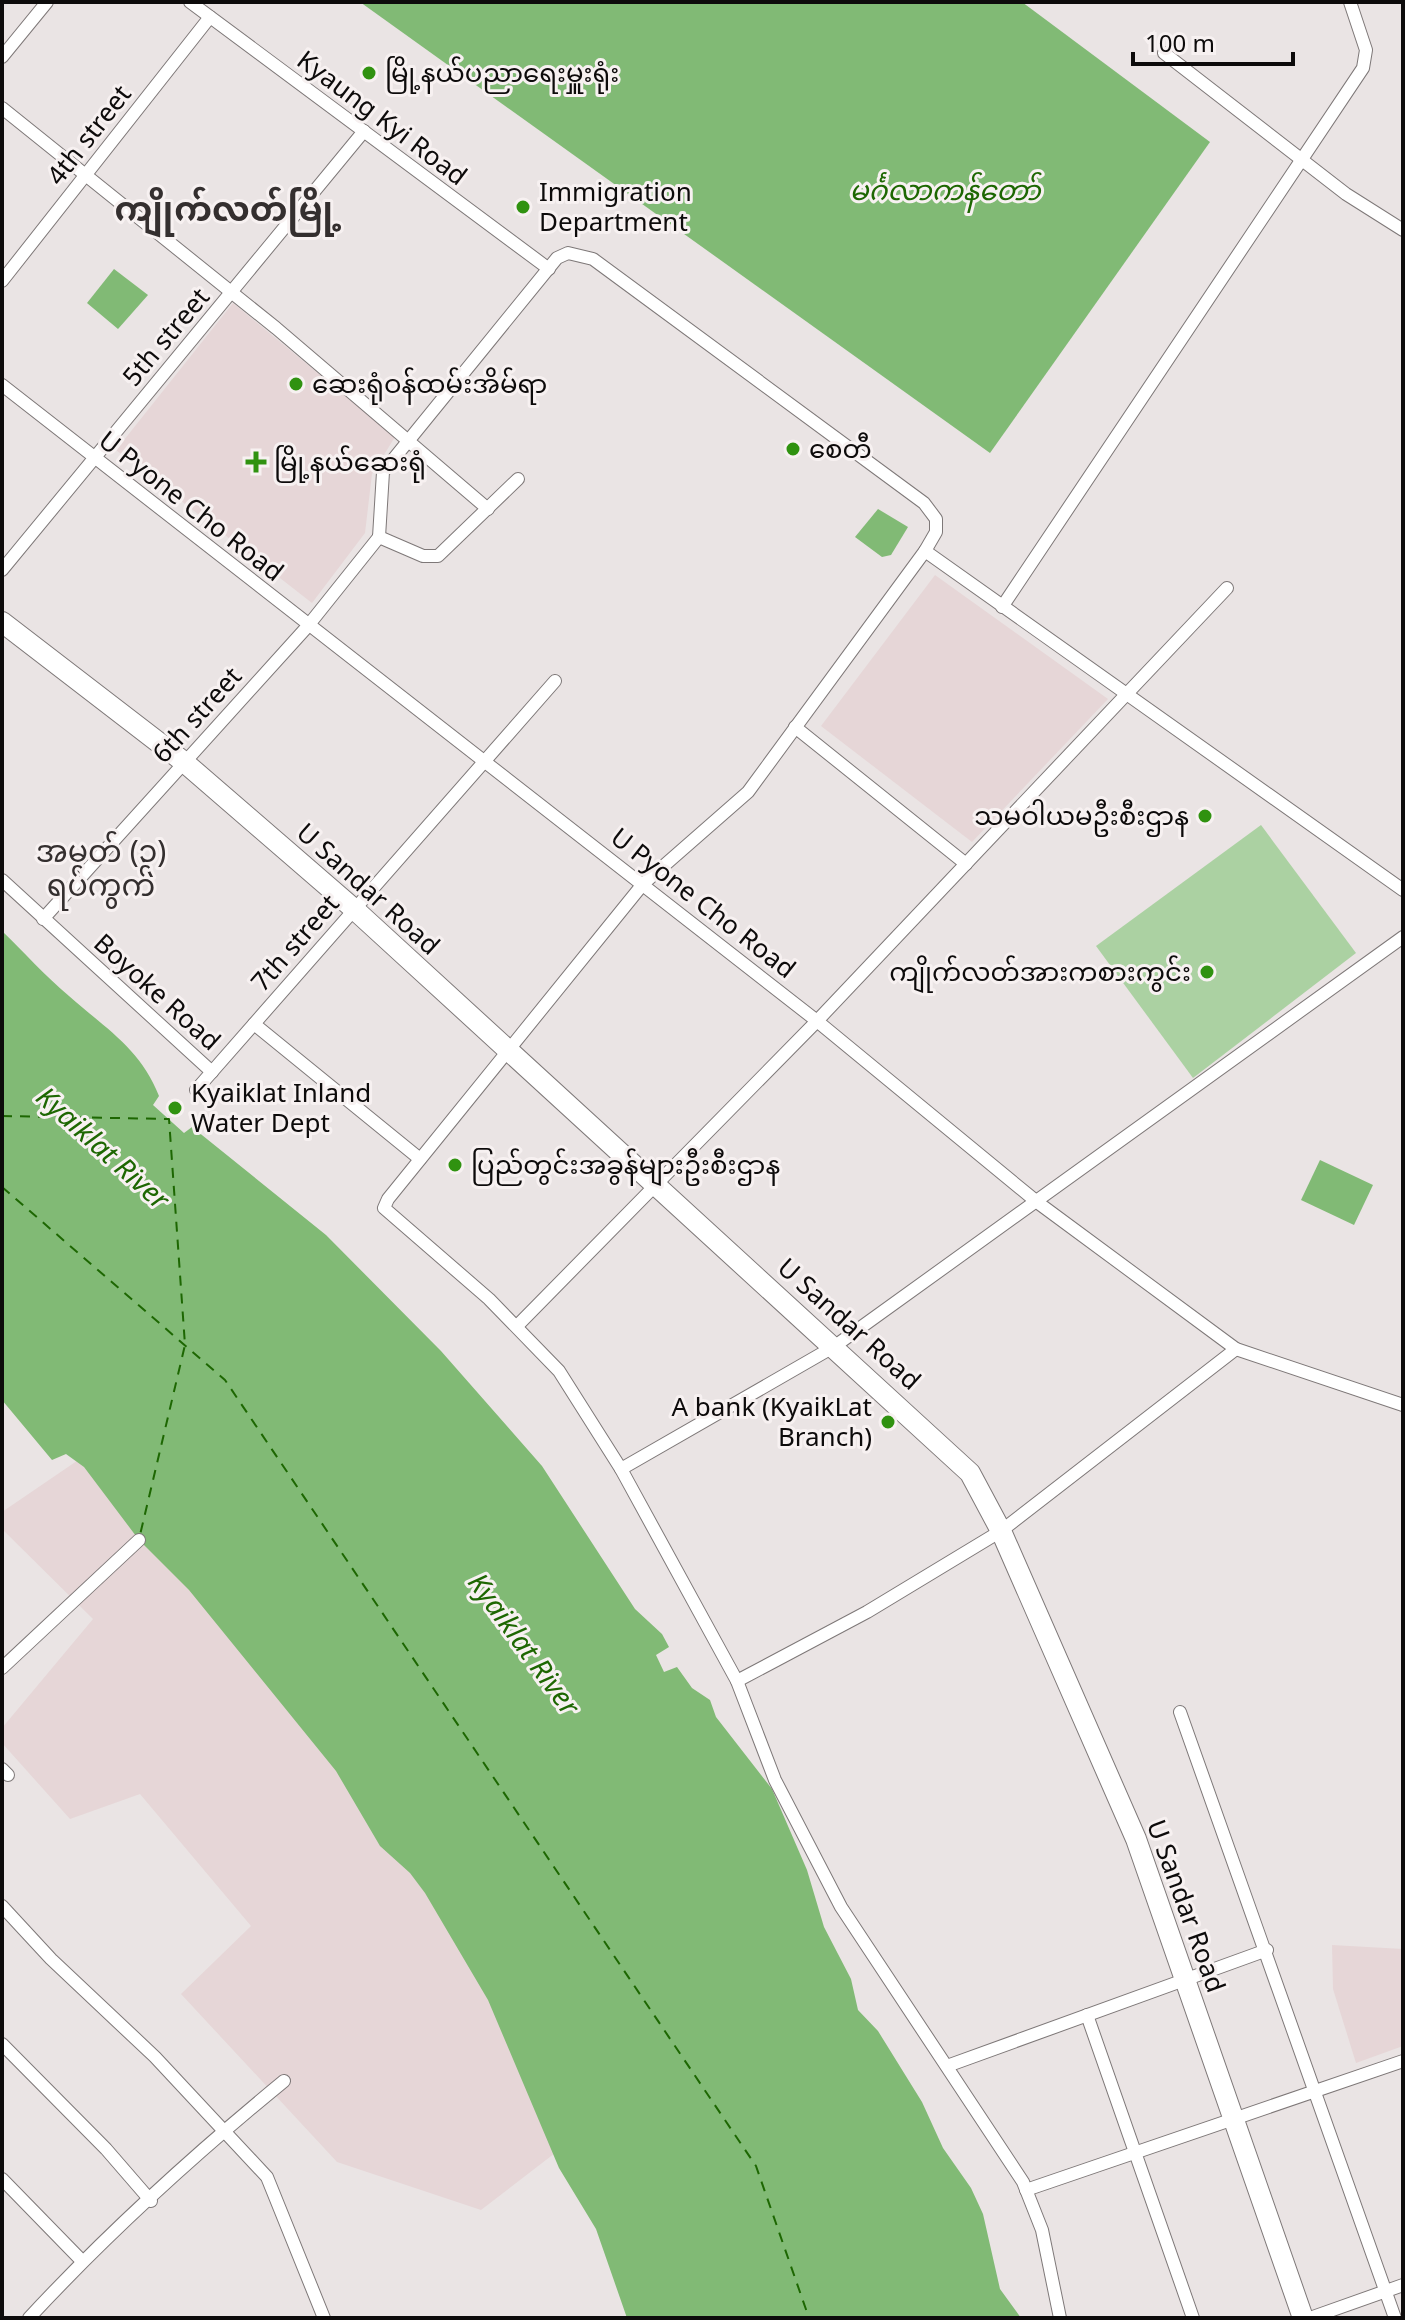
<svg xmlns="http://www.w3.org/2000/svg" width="1405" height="2320" font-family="'Noto Sans','Noto Sans Myanmar',sans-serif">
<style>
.built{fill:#e6d6d7}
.green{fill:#abd1a2}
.water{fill:#81ba75}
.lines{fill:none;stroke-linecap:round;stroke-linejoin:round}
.ferry{stroke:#1d6702;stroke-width:2;stroke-dasharray:10 8;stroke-linecap:butt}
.minor-casing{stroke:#7e7878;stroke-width:14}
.primary-casing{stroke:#7e7878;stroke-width:22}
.minor{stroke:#fff;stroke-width:12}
.primary{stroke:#fff;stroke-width:20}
.poi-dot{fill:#309210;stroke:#f7f1f1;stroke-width:3}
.labels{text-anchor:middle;stroke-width:6;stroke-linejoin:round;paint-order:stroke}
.poi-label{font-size:26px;fill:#0d0b0b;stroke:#f7f1f1;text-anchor:start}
.street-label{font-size:26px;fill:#0d0b0b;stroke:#f7f1f1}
.water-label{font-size:28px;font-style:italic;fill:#1d6702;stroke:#f7f1f1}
.quarter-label{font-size:30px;fill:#342f2f;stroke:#f7f1f1}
.district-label{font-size:34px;font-weight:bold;fill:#342f2f;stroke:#f7f1f1}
</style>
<rect width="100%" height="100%" fill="#eae4e4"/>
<g class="built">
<path d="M233,303L395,437L372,474L365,533L312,603L116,450Z"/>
<path d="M935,575L1108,699L972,842L821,726Z"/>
<path d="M90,1452L502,1943L568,2143L481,2210L337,2162L181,1994L251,1926L140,1794L70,1819L2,1743V1728L93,1619L2,1529V1512Z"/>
<path d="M1332,1945L1403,1949V2046L1356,2063L1333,1989Z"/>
</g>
<path class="green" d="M1261,825L1356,953L1193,1078L1096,946Z"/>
<g class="water">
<path d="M360,2H1022L1210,142L990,453Z"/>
<path d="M114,269L148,295L118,329L87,303Z"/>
<path d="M878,509L908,527L891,555L882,557L855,537Z"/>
<path d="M2,931C24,952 45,976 69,996C105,1028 141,1049 159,1096L153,1105L184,1133L192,1127L326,1235L441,1351L542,1466L635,1609L662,1634L669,1647L656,1655L664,1672L677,1667L692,1688L710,1700L716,1717L772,1789L807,1870L824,1927L851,1979L858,2010L878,2031L922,2102L943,2148L971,2188L983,2214L1000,2289L1021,2318H627L596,2229L559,2168L488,2000L425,1893L410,1873L380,1846L336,1771L189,1590L139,1540L84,1467L66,1454L52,1460L2,1400Z"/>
<path d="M1320,1160L1373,1185L1354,1225L1301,1200Z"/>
</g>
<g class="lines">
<g class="ferry">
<path d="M2,1116L169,1119L185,1345L140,1535"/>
<path d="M2,1187L225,1380L756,2166L809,2318"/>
</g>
<g class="minor-casing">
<g id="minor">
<path d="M190,2L549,269"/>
<path d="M1164,53L1346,194L1403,230"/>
<path d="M2,57L47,2"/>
<path d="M2,108L276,328L488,509"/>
<path d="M2,281L210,17"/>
<path d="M2,385L817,1021L1037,1202L1236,1349L1403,1405"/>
<path d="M379,537L383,472L557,258L568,253L593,259L924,503L936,519V532L925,551L748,792L643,884L388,1199L384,1208L489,1299L559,1371L621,1469L737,1681L775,1780L841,1907L1023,2182L1042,2230L1060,2318"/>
<path d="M379,537L423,556H438L518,479"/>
<path d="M925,551L1403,890"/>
<path d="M2,570L364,131"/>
<path d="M1002,607L1363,68L1366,50L1350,2"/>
<path d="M795,727L966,864"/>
<path d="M2,880L212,1072"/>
<path d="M43,919L307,627L379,537"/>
<path d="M254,1024L420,1159"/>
<path d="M196,1090L555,681"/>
<path d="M517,1326L817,1021L1227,588"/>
<path d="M621,1469L835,1346L1403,937"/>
<path d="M2,1668L139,1540"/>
<path d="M737,1681L867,1612L1001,1531L1236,1349"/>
<path d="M1180,1712L1395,2318"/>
<path d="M2,1769L8,1775"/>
<path d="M2,1906L51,1959L155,2057L267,2177L324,2318"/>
<path d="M1087,2015L1193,2318"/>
<path d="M2,2044L106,2149L151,2201"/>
<path d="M947,2066L1267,1950"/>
<path d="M2,2179L82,2261"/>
<path d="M1026,2190L1403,2061"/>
<path d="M29,2318C108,2233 195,2154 284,2081"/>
<path d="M1310,2318L1403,2285"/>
</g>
</g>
<g class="primary-casing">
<path id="primary" d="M2,622L184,762L354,909L970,1473L1001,1531L1136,1839L1303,2318"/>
</g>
<use href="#minor" class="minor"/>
<use href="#primary" class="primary"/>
</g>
<g class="poi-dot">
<circle cx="369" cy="73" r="8"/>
<circle cx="523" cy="207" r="8"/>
<circle cx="296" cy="384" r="8"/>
<circle cx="793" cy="449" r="8"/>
<path d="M252 450h8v8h8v8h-8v8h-8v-8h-8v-8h8z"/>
<circle cx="1205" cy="816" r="8"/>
<circle cx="1207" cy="972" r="8"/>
<circle cx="175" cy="1108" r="8"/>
<circle cx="455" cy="1165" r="8"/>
<circle cx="888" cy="1422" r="8"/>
</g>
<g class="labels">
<g class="poi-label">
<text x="385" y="82">မြို့နယ်ပညာရေးမှူးရုံး</text>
<text x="539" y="201">Immigration<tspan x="539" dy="30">Department</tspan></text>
<text x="312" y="393">ဆေးရုံဝန်ထမ်းအိမ်ရာ</text>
<text x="809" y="458">စေတီ</text>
<text x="274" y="471">မြို့နယ်ဆေးရုံ</text>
<text x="1189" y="825" text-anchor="end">သမဝါယမဦးစီးဌာန</text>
<text x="1191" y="981" text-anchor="end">ကျိုက်လတ်အားကစားကွင်း</text>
<text x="191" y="1102">Kyaiklat Inland<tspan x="191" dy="30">Water Dept</tspan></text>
<text x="471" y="1174">ပြည်တွင်းအခွန်များဦးစီးဌာန</text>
<text x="872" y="1416" text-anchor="end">A bank (KyaikLat<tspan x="872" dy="30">Branch)</tspan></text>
</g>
<g class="street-label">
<text transform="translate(382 118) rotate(37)" y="9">Kyaung Kyi Road</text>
<text transform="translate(89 135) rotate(-52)" y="9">4th street</text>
<text transform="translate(166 337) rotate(-50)" y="9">5th street</text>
<text transform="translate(191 506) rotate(38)" y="9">U Pyone Cho Road</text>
<text transform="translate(197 715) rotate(-48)" y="9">6th street</text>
<text transform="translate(368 889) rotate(42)" y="9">U Sandar Road</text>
<text transform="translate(703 903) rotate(38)" y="9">U Pyone Cho Road</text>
<text transform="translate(295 943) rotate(-49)" y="9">7th street</text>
<text transform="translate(157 992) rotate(42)" y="9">Boyoke Road</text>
<text transform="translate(849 1324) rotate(42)" y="9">U Sandar Road</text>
<text transform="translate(1186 1906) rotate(70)" y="9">U Sandar Road</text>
</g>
<g class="water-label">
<text x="945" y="200">မင်္ဂလာကန်တော်</text>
<text transform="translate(103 1148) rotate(42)" y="10">Kyaiklat River</text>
<text transform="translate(524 1644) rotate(54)" y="10">Kyaiklat River</text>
</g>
<g class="quarter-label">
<text x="101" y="862">အမှတ် (၃)<tspan x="101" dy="34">ရပ်ကွက်</tspan></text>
</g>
<g class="district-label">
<text x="228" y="221">ကျိုက်လတ်မြို့</text>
</g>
</g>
<rect width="1405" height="2320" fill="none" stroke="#0d0b0b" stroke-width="8"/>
<path d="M1133 52v12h160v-12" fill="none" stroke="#0d0b0b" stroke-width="4"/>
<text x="1145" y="52" font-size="24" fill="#0d0b0b" stroke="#f7f1f1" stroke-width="6" paint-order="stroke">100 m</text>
</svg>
